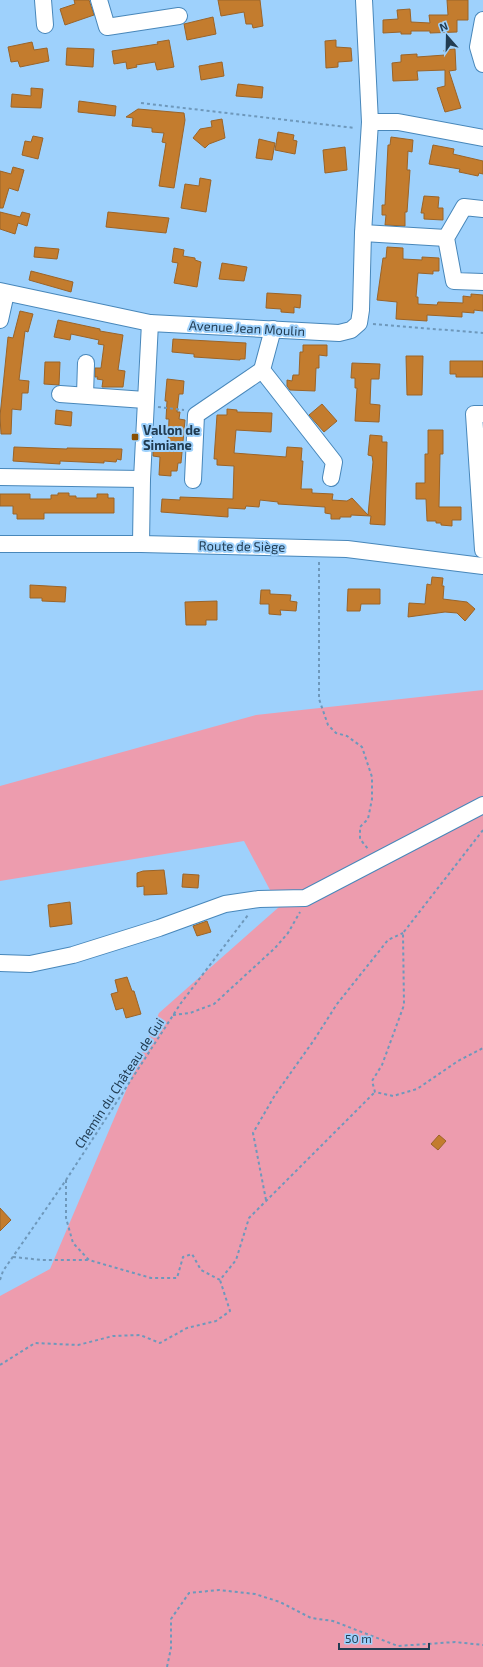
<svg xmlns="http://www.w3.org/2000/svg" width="483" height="1667" font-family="'Exo 2',sans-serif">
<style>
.green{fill:#ed9cae}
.building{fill:#c37c2e;stroke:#9a6429}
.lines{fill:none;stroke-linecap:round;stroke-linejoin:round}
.minor-casing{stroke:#4887ba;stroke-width:18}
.path{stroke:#6e98bb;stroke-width:2;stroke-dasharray:3 3;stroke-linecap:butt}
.minor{stroke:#fff;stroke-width:16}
.poi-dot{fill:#895004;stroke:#9ed1fc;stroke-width:1.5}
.labels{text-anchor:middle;stroke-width:4;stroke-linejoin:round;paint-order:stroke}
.street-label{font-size:13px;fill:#213c52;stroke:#9ed1fc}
.poi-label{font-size:13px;font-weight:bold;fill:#213c52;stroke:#9ed1fc;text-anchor:start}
</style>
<rect width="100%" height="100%" fill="#9ed1fc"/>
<path class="green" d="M483,690V1667H0V1296L50,1269L159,1013L279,907L244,841L0,881V786L256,715Z"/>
<g class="building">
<path d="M74,0H89L94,15L65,25L60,9L75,4Z"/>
<path d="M218,0H260L263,26L253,28L252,24H246L244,12L221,16Z"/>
<path d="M447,0H468V20H457V32L430,33V31H411V34H401V32L383,33V20L398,19L397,10L410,9L411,22L430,23L429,15H448Z"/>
<path d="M213,17L216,34L187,40L184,24Z"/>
<path d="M169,40L174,67L157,70L155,62L136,65L137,67L127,69L126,62L114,64L112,51L158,44L157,42Z"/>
<path d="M336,40V47L351,48L352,61L338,62V67L326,68L325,41Z"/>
<path d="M32,42L34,50L47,48L49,61L20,67L18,61L11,62L8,47Z"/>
<path d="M67,48L94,49L93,67L66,65Z"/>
<path d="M455,49L456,70L449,71L461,108L445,112L437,88L445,86V70L417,71L418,80L393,81L392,63L401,62V55L417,54V57L445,55L444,50Z"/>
<path d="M222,62L224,76L201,80L199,66Z"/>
<path d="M238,84L263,87L262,98L236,96Z"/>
<path d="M31,88L43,89L41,108L11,107L12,94L31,96Z"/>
<path d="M79,101L116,106L115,116L78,112Z"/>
<path d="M138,109L184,113L185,120L174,188L159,186L166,143L162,142L164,133L152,132V128L132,126L133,118L126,117Z"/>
<path d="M222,119L225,138L209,144L205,148L193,138L200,129L212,127L211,121Z"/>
<path d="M278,132L294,135L293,140L297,141L295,154L275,150Z"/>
<path d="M33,136L43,138L38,159L22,155L25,141L31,142Z"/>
<path d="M391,137L413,140L412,152L408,151L407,170H410L407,212H405V226L385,225L386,215H382V205H385L388,145H390Z"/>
<path d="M259,139L275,143L272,160L256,158Z"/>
<path d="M433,145L454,149L453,154L483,161V174L479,173L478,176L464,173L459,172L460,169L429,164Z"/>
<path d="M345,147L347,170L325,173L323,150Z"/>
<path d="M13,167L24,170L18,191L9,188L3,208H0V171L11,174Z"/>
<path d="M200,178L211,180L206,212L181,208L185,184L199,186Z"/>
<path d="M424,196L439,197L438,208H443V220L424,219V213H421Z"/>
<path d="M0,212L20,217L22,212L30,214L27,226L18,223L15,234L0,229Z"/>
<path d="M108,212L169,218L166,233L106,227Z"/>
<path d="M35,247L59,249L57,259L34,257Z"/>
<path d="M387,247L403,248V259L422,260V257L439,258V271H433V274L418,273L416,297H418V304L437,305L438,302L463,303V296L471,297V294L483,295V311L474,310V313L462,312V317L427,315V321L396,319L397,302L377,300L383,258H386Z"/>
<path d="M174,248L184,250L183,256L195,258V260L201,262L197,287L174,283L178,263L172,262Z"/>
<path d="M222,263L247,267L244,281L219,279Z"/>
<path d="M31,271L73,282L71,292L29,280Z"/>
<path d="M267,293L301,295L300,308L294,307V313L281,312V309L266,308Z"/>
<path d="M20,311L33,314L28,332L25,331L19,380L29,381L28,393H22L21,410L12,409L11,434H1L0,416L8,337L13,338Z"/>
<path d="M58,320L100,329V331L123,335L118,370L125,371L123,387H102L103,380L97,379L98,377H95V368H101L104,345L98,344L99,340L71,334L70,340L54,337Z"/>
<path d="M173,339L246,343L245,359H240V360L194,357V354L172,352Z"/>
<path d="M303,345H327V356L319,355V368H316L315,391L290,390L287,386V380L292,381L293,375H299L300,352H303Z"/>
<path d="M406,356H423L422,395H407Z"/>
<path d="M450,361H483V377H456V374H450Z"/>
<path d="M45,362H60L59,385L44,384Z"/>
<path d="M352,363L380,364L379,379H371L370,404L380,405L379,422L355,421L357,388H355V378H351Z"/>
<path d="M167,379L184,381L183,394H179L177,412H180L179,419L185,420L181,463H178L177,471H171V476L159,475L160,457L153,456V443L168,444L169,419H166L167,401H165Z"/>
<path d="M322,404L337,421L324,432L309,415Z"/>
<path d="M227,409L237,410V412L272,413L271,432L236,430L234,453L286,457L287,447L302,448L301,461H303L301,489H312V493L333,494L332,500L347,501L352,498L368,515L373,462L372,456L368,455L370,435L382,436V442H387L385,525L370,524L371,516L351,515V517H340V519H331V514L325,513V507L278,504V502L260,500L259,507L246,506L245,509L228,508V517L161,512L162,499L180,500V497L233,499L234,466L217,465V459H214L217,415H227Z"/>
<path d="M56,410L72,412L71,426L55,424Z"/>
<path d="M428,430H443V454H440L439,507H461V520H452V526L441,525V523H436V521H427L426,499H416V483H425V454H428Z"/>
<path d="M14,447L67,449V448L122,449L121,460L117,459L116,462L104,461V463L60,461V464L13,461Z"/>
<path d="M58,493H69V496H76V498H97V494H108V498H114V513H44V519H17V514H13V506H0V494H30V499H51V495H58Z"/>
<path d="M432,577L443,578L442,586H444L443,599L467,602L475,609L465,621L457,613L445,612L408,617L409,603L425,604L427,584L431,585Z"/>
<path d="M30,585L66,587L65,602L42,601V598H30Z"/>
<path d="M348,589H380V604H361L360,611H347Z"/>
<path d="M261,590H270V594L291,595L290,601L297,602L296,611L280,610L281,615L269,614V604H260Z"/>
<path d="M217,601V620H206V625H186L185,602Z"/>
<path d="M164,870L167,894L144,895V886L137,887V873L143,871Z"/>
<path d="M183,874L199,875L198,888L182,887Z"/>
<path d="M70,902L72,924L50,927L48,905Z"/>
<path d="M207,921L211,932L197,936L193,926Z"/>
<path d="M127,977L132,991H134L141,1014L126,1018L123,1008L116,1010L111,994L118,992L115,980Z"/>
<path d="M439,1135L446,1141L438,1150L431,1144Z"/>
<path d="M0,1208L11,1220L0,1231Z"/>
</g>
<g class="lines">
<g class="minor-casing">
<g id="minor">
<path d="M43,0L45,25"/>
<path d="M99,0L107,27L179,16"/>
<path d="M483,20L478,47L483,64"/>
<path d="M370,122H398L483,138"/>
<path d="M483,209L464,207L446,238L454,281L483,282"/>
<path d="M363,233L446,238"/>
<path d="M0,291L150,323"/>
<path d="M0,320L6,293"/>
<path d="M273,329L262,370L334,462L331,478"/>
<path d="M60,394L145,400"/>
<path d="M85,395L86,363"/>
<path d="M483,414H474L483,550"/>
<path d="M0,477L142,479"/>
<path d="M193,480L196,415L262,370"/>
<path d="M0,544H141L347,549L483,566"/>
<path d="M141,544L142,479L150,323L339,333L351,330L359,323L361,310L363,233L370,122L364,0"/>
<path d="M0,963L30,964L73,955L159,928L225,904L259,899L305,898L483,805"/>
</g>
</g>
<g class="path">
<path d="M141,103L355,128"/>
<path d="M373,324L483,333"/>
<path d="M158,407L184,410"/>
<path d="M319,562V699L328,725L336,733L347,736L362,747L372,777V799L368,819L360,827V839L368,849"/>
<path d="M483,830L403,933L404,1005L382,1065L372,1081L375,1092L393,1096L417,1089L458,1061L483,1048"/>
<path d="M173,1015L190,1013L214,1004L275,948L288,933L300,912"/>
<path d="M66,1180V1218L73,1243L89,1260L151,1278H177L183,1257L192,1254L201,1270L220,1280L236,1260L249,1218L375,1092"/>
<path d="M266,1200L253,1133L275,1095L314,1040L337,1004L388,940L403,933"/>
<path d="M13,1257L42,1260H89"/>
<path d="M0,1280L3,1271L66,1180L181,1003L248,915"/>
<path d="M0,1365L35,1343L78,1345L113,1336L140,1335L160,1343L187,1328L216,1321L230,1311L220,1280"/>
<path d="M167,1667L171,1648V1619L189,1593L219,1590L255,1594L280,1602L311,1618L333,1621L398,1646L455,1642L483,1645"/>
</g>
<use href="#minor" class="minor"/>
</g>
<rect class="poi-dot" x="131" y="433" width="8" height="8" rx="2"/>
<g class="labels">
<g class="street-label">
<text transform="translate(247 328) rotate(3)" y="5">Avenue Jean Moulin</text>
<text transform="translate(242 546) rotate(1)" y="5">Route de Siège</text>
<text transform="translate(119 1083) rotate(-57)" y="5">Chemin du Château de Gui</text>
</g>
<g class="poi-label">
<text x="143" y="435">Vallon de<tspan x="143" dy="15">Simiane</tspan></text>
</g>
</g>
<g transform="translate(447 36) rotate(340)" stroke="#9ed1fc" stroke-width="3" paint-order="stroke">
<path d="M0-3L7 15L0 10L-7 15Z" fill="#213c52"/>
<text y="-6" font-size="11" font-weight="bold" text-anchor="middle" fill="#213c52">N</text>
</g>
<path d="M339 1643v6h90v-6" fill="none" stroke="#213c52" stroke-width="2"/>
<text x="345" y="1643" font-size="12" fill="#213c52" stroke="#9ed1fc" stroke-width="3" paint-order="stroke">50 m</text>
</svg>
